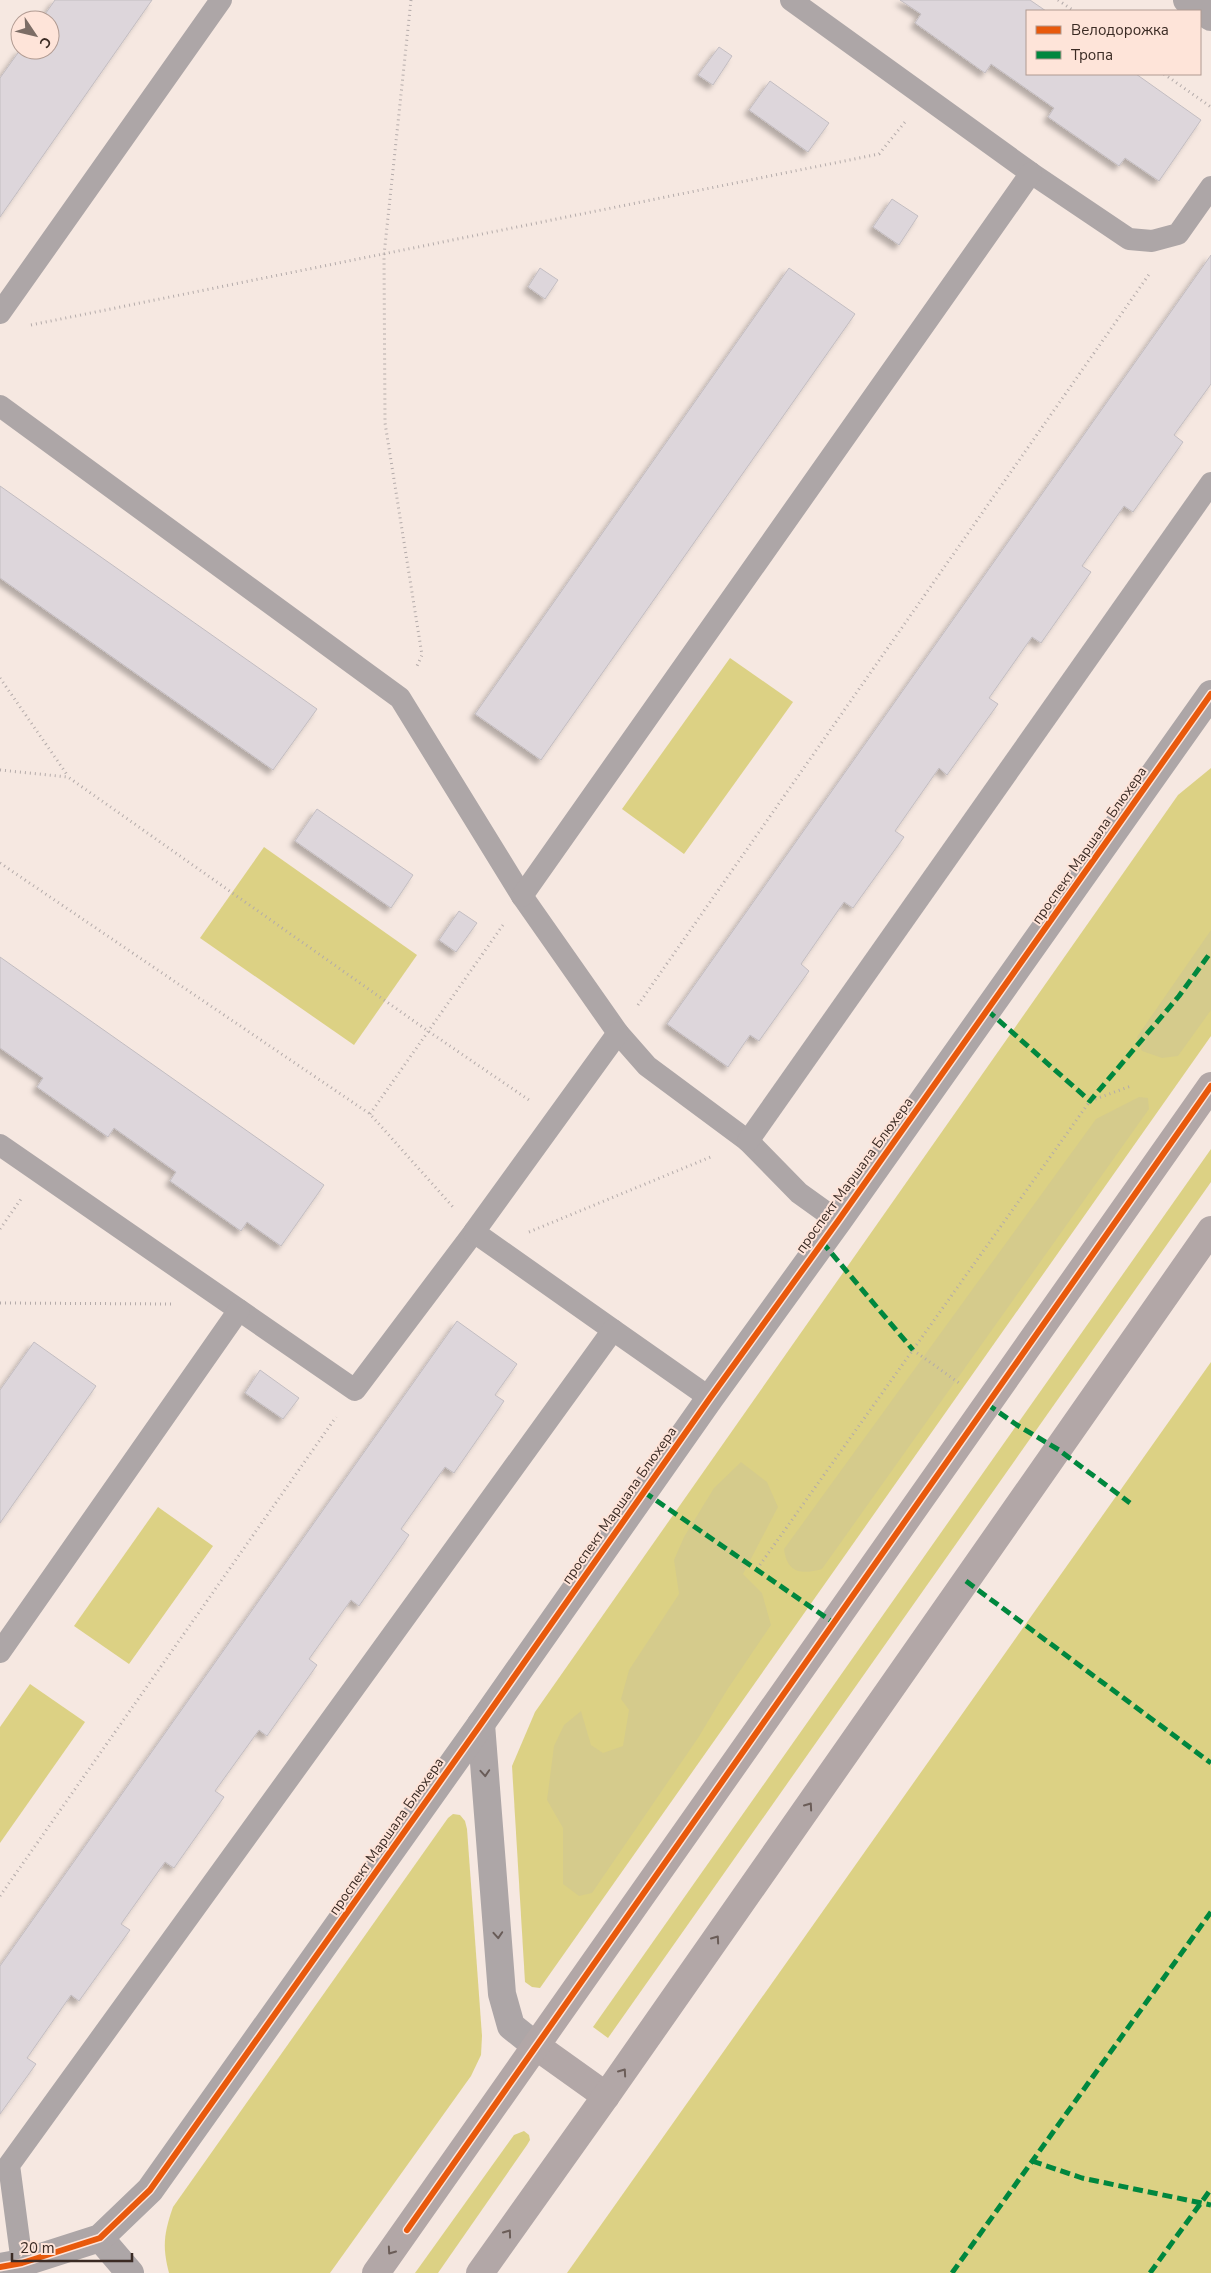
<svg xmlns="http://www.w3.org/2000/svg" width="1211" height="2273" font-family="'Nunito Sans',sans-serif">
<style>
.green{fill:#dcd184}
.forest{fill:#d5cb8c}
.building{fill:#ddd6db;stroke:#c3bdc1;filter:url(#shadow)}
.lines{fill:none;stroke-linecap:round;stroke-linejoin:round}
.path{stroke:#b4abaa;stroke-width:3;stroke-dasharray:1 4;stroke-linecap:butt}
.lane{stroke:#ada6a7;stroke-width:22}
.street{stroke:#ada6a7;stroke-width:28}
.primary{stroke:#b2a7a7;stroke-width:28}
.quiet{stroke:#00873e;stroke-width:5;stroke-dasharray:10 5;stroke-linecap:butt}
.cycleway-casing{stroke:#fee4d9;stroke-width:9}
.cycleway{stroke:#e8590c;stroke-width:6}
.oneway{stroke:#695c58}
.oneway2{stroke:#6b5d58}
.labels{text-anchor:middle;stroke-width:4;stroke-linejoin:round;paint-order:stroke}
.street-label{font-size:14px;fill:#3b2b24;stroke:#fee4d9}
</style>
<defs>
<filter id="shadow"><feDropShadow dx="-4.5" dy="4.5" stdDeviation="2.5" flood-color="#0004"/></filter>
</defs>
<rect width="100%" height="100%" fill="#f6e8e1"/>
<g class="green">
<path d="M730,658L793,702L684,854L622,809Z"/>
<path d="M1211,768V1036L540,1988L532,1987L525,1982L512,1766L535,1712L1178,795Z"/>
<path d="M264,847L417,955L354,1045L200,938Z"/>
<path d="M1211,1149V1182L608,2038L593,2027Z"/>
<path d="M1211,1362V2273H567Z"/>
<path d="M158,1507L213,1546L129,1664L74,1626Z"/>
<path d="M30,1684L85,1722L0,1843V1727Z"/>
<path d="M453,1814L460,1815L465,1821L467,1829L482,2036L481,2055L471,2076L330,2273H169C162,2246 164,2233 173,2207L448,1818Z"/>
<path d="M524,2131L529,2135L530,2140L527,2145L438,2273H415L514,2135Z"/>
</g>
<g class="forest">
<path d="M1211,930V1010L1178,1056L1162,1058L1142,1051L1137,1037Z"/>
<path d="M1139,1097L1148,1098L1149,1109L822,1569C801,1575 787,1573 784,1549L1096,1119Z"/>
<path d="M741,1462L767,1482L778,1507L743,1574L762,1593L771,1625L727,1690L698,1738L592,1893L579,1896L563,1884V1828L547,1800L554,1746L564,1725L581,1711L591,1745L603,1753L623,1746L629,1710L621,1699L629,1670L679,1594L674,1560L684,1537L714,1488Z"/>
</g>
<g class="building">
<path d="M55,0H152L0,217V78L20,50H50V20H41Z"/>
<path d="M900,0H1030L1046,11H1027V74H1136L1201,120L1159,181L1125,158L1119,166L1048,117L1054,108L991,64L985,73L915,23L921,14Z"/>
<path d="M719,47L732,56L713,85L698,75Z"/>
<path d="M770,81L829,123L808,152L749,110Z"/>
<path d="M892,199L918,216L899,245L873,227Z"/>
<path d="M1211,255V384L1174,435L1183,442L1133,512L1124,506L1082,566L1091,572L1041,643L1032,637L989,698L998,704L947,775L939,768L895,831L904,837L853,908L844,902L801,964L809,971L759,1041L750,1035L728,1067L667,1024Z"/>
<path d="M540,268L558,280L545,299L528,287Z"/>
<path d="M789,268L855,314L541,760L475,714Z"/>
<path d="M0,486L317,709L273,770L0,578Z"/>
<path d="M317,809L413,875L391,908L295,841Z"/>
<path d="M459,911L477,923L456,952L439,940Z"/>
<path d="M0,957L324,1185L281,1246L247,1222L241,1231L170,1181L176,1172L114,1128L108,1137L37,1087L43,1078L0,1048Z"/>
<path d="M457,1321L517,1364L495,1395L504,1401L454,1473L445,1467L401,1529L409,1535L359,1606L351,1600L309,1659L317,1665L267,1736L259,1730L215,1791L224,1797L174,1868L165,1862L121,1924L130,1930L79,2001L71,1995L27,2058L36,2064L0,2114V1966Z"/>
<path d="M34,1342L96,1386L0,1523V1390Z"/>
<path d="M260,1370L299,1398L283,1419L245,1393Z"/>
</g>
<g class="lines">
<g class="path">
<path d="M411,0L384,255L385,423L422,655L416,668"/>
<path d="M1058,0L1074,11"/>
<path d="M1164,74L1211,107"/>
<path d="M31,325L879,154L905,122"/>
<path d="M0,678L68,776"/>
<path d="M0,770L68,777L428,1031L529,1100"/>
<path d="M0,863L370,1114L453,1207"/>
<path d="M638,1005L1150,273"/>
<path d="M370,1114L503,925"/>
<path d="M0,1229L21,1199"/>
<path d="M529,1232L713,1156"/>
<path d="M0,1303L172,1304"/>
<path d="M913,1350L959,1383"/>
<path d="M757,1569L1090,1101L1131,1086"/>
<path d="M0,1896L336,1417"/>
</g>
<g class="lane">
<path d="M791,0L1031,173L1129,239L1152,241L1178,234L1211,187"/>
<path d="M0,313L221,0"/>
<path d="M0,406L400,698L522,896L618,1033L647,1066L748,1141L799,1193L838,1221"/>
<path d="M522,896L1031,173"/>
<path d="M748,1141L1211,483"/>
<path d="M0,1145L355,1390L474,1232"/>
<path d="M613,1330L474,1232L618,1033"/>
<path d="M0,1652L239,1310"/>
<path d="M22,2263L9,2165L613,1330L710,1398"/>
</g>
<g class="street">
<path d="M1187,0L1211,17"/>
<path d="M481,1724L502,1994L511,2026L536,2046"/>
<path d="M100,2238L130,2273"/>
<path d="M0,2267L22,2263L100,2238L150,2190L481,1724L710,1398L838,1221L1211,694"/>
</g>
<g class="primary">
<path d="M536,2046L606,2096"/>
<path d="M376,2273L1211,1086"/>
<path d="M480,2273L606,2096L1211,1230"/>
</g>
<g class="quiet">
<path d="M987,1010L1090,1101L1179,996L1211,952"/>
<path d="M822,1242L913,1350"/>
<path d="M987,1404L1017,1425L1059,1450L1130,1503"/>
<path d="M644,1492L834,1623"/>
<path d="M966,1581L1211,1763"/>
<path d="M1032,2161L1082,2178L1211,2205"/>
<path d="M952,2273L1211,1912"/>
<path d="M1150,2273L1211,2189"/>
</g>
<g class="cycleway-casing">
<g id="cycleway">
<path d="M407,2230L1211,1086"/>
<path d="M0,2267L22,2263L100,2238L150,2190L481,1724L710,1398L838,1221L1211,694"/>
</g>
</g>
<use href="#cycleway" class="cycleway"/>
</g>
<defs><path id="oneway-chevron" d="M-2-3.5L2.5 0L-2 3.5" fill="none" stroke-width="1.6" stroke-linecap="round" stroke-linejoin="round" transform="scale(1.25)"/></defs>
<g class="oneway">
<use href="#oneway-chevron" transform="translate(485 1773) rotate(86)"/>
<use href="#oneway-chevron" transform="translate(498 1935) rotate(86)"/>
</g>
<g class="oneway2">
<use href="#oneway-chevron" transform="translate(809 1806) rotate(-55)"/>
<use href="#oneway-chevron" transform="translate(716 1939) rotate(-55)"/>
<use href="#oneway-chevron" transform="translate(623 2072) rotate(-55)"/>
<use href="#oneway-chevron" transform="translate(508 2233) rotate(-54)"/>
<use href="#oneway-chevron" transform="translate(391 2251) rotate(125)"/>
</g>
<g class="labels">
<g class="street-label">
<text transform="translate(1089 845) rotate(-55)" y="5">проспект Маршала Блюхера</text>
<text transform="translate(854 1175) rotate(-54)" y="5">проспект Маршала Блюхера</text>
<text transform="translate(619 1505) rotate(-55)" y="5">проспект Маршала Блюхера</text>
<text transform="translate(386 1836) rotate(-55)" y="5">проспект Маршала Блюхера</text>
</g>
</g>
<rect x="1026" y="10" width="175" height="65" fill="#fee4d9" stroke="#b09a91"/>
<rect x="1036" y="26" width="25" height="8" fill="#e8590c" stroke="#b09a91"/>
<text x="1071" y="35" font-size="15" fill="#3b2b24">Велодорожка</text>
<rect x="1036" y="51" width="25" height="8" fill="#00873e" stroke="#b09a91"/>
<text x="1071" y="60" font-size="15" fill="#3b2b24">Тропа</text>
<g transform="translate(35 35) rotate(125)"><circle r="24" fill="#fee4d9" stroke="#b09a91"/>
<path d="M0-4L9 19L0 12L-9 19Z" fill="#7c6d66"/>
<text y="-8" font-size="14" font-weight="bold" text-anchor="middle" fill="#3b2b24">С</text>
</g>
<path d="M12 2253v8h120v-8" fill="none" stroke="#3b2b24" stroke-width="2.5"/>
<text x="20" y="2253" font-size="15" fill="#3b2b24" stroke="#fee4d9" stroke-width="4" paint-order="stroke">20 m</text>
</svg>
